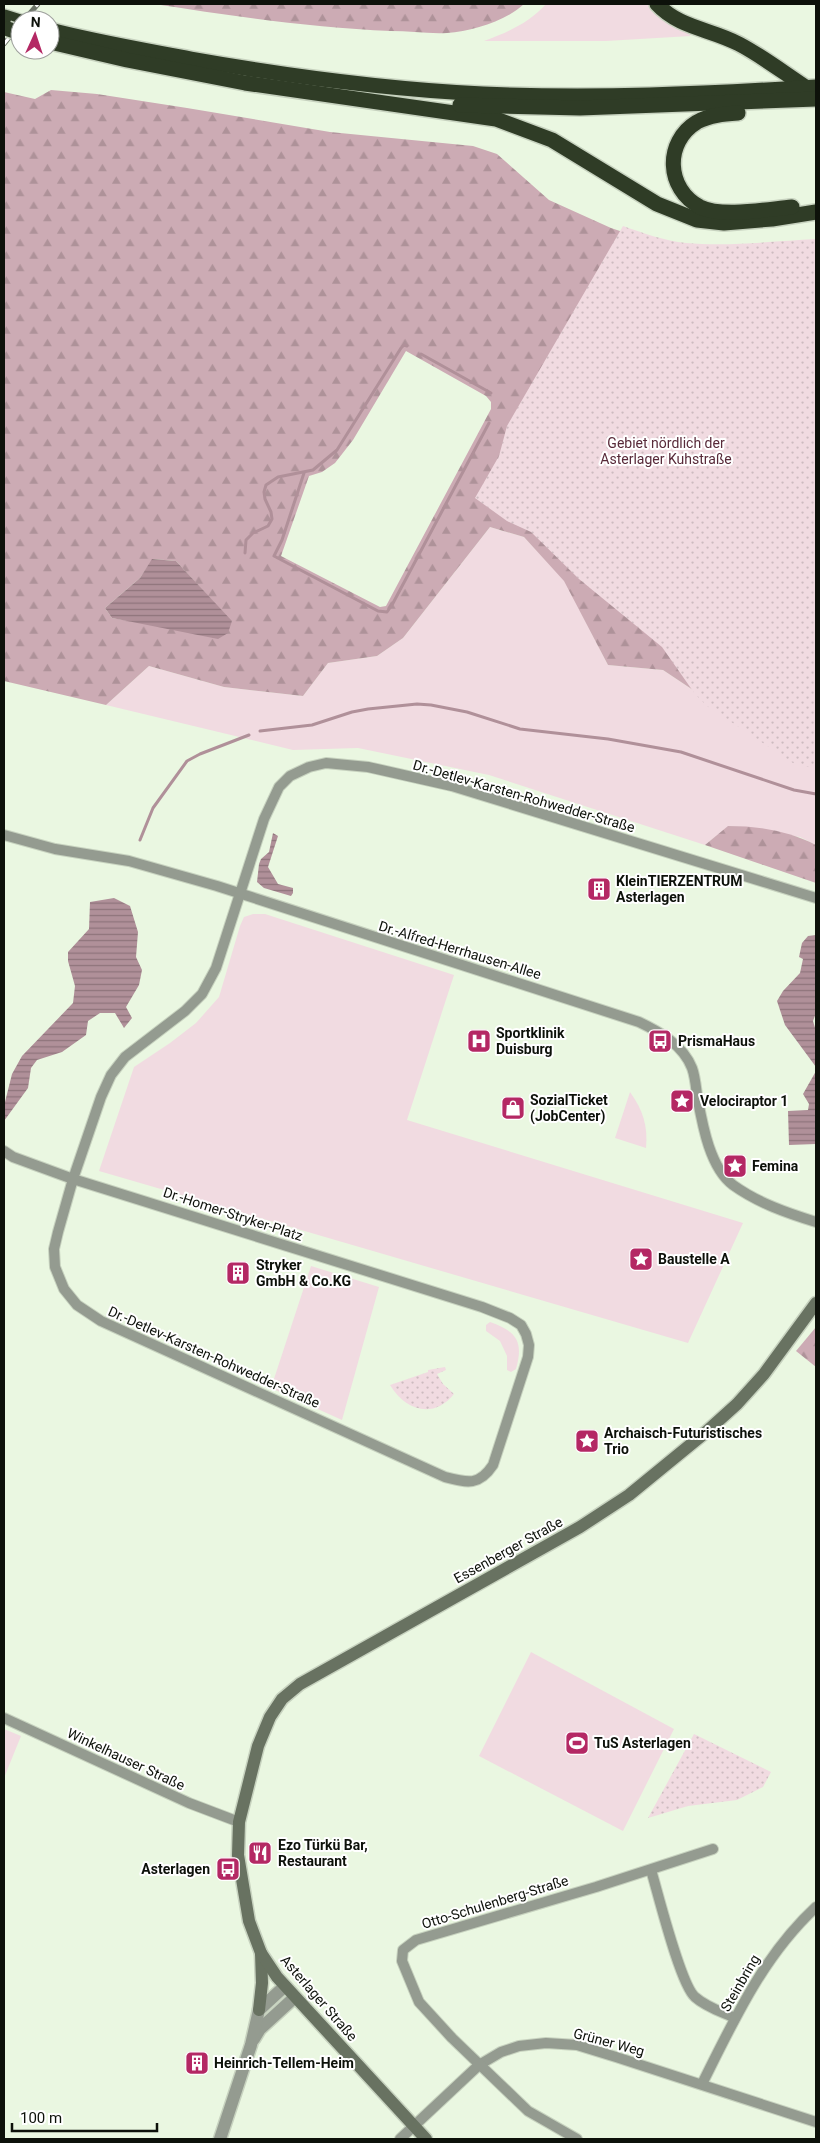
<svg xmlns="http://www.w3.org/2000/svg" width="820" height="2143" font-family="Roboto,sans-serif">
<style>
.green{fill:#f1dbe1}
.forest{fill:url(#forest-firs);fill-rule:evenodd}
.park{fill:url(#park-dots)}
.water{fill:url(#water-rules)}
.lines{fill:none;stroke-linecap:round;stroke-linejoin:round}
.stream{stroke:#b09099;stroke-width:3}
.minor-casing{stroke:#c7d2bf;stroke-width:12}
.tertiary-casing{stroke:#c7d2bf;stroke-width:15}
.secondary-casing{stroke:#c7d2bf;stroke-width:15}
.motorway-casing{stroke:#c7d2bf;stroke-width:18}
.minor{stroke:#949b90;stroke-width:10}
.tertiary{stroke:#949b90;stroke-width:12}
.secondary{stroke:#687261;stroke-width:12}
.motorway{stroke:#2f3c26;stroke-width:15}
.rail-casing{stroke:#6d7568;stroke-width:5}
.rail{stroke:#fff;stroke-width:3;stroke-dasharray:9;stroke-linecap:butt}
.motorway-bridge-casing{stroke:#c7d2bf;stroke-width:18;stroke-linecap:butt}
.motorway-bridge{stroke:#2f3c26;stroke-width:15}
.labels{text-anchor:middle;stroke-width:4;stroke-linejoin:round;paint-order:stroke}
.park-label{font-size:14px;fill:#582a39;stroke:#fff}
.street-label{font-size:14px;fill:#0d110a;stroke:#fff}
.poi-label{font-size:14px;font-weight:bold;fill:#0d110a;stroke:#fff;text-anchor:start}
</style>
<defs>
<pattern id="forest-firs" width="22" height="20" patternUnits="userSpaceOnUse" patternTransform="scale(1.25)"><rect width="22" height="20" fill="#ccabb4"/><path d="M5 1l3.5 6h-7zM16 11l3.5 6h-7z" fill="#ae9299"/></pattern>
<pattern id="park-dots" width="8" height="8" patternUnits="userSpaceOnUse" patternTransform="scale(1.25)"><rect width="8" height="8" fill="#f1dbe1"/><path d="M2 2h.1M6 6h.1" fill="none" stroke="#cdbbc0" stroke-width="1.8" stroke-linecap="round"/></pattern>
<pattern id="water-rules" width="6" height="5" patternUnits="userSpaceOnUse" patternTransform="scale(1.25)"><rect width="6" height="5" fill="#b09099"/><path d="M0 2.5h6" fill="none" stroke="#8e747b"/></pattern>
</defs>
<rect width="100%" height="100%" fill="#eaf7e1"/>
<g class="green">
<path d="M546,4H651L691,36L606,41H484C508,32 529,23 546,4Z"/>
<path d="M490,527L524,537L565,581L608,665L663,670L723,710L816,763V845L800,837L729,826L705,845L489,775L358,748L293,750L106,705L149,666L224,687L303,696L328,663L377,656L403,638Z"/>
<path d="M253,914H265L454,975L407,1120L743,1223L688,1343L99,1171L134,1067L170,1043L196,1023L219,997L240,926L244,917Z"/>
<path d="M630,1092C643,1110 648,1126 646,1148L615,1138Z"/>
<path d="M311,1266L379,1287L342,1420L271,1388Z"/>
<path d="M490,1322C516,1331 524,1341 516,1369L511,1372L507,1370V1356L500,1341L486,1331V1325Z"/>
<path d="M531,1652L674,1729L623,1831L479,1756Z"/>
<path d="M4,1729L21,1736L4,1778Z"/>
</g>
<g class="forest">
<path d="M154,4H524C506,21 473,31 447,33C429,34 409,31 391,31C311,28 233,16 154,4Z"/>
<path d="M51,90L97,94L187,108L330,132L473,146L497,154L549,200L611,228L656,243L723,710L663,670L608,665L564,581L524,537L490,527L403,638L377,656L328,663L303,696L224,687L149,666L106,705L4,681V92L35,99ZM406,351L486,396L491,402V409L386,606L380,607L281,556L309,476L322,472L335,463L353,440ZM153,559L176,561L232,622L142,623L112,618L105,608L140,578Z"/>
<path d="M728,826C759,826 788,831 816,845V883L705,845Z"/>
<path d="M816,1327V1367L796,1351Z"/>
</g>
<g class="park">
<path d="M623,226C643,233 665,241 686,243C729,247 773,241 816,239V769L793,763L707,706L695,694L662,647L579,579L531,532L507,521L475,498L499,456L507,426Z"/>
<path d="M445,1367L446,1370L437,1374L443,1384L454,1394C433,1420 405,1410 390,1385L428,1372V1370Z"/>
<path d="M694,1734L771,1772L763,1787L737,1800L688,1806L648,1818Z"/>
</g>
<g class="water">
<path d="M152,559L176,561L232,621L228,633L218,639L112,618L105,608L140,578Z"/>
<path d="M273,833L278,836L268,867L278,884L293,888V893L291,896L264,888L257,882L259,864L261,859L269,852Z"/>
<path d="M114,898L130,906L138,932L136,957L142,970L139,985L126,1007L132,1018L124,1028L115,1013H100L88,1021L86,1035L62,1052L37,1060L31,1068L28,1088L4,1121V1106L12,1074L22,1056L73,1003L75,986L68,961V952L89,929L90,902Z"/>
<path d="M816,935V1013L813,1021L816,1031V1067L785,1025L777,1001L783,991L800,973L803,959L799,957L802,943L808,936Z"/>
<path d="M816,1071V1144L789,1145L788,1111L808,1110L809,1104L803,1094Z"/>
</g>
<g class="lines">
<g class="stream">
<path d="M421,354L491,393"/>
<path d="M304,473L282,540L274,556L378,611L387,612L392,605L489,423"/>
<path d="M245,553L246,540L253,533L268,526L272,519L271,512L265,499L264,492L266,485L278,477L313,470L337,450L401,348L404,345L407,346"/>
<path d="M260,731L312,725L352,712L368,709L417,704L431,705L467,712L520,729L608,739L681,752L794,790L816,794"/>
<path d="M140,840L153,808L187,761L200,754L249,735"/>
</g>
<g class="minor-casing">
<g id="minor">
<path d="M4,835L55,849L129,861L217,886L639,1022C660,1032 683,1045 692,1068C695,1076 696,1087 697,1095C702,1122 709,1167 733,1185C758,1203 787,1213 816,1222"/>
<path d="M4,1151L13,1157L73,1179L482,1307L510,1318L521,1325L526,1334L529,1345L528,1357L493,1465C479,1486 468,1483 445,1477L101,1321L77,1305L64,1289L55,1267L54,1249L58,1232L73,1179L101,1097L111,1075L125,1057L185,1011L202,994L216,968L264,819L279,787L290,776L309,767L326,763L368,767L452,786L816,898"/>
<path d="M4,1718L189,1803L239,1822"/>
<path d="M651,1870C658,1893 680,1984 695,1997C706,2007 722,2012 735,2018"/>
<path d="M702,2084C734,2020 763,1956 816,1907"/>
<path d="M400,2139L479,2065L501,2052L519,2046L546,2043L577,2045L616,2057L816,2122"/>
<path d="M577,2139L528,2111L452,2038L419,2002L402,1961L403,1950L416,1940L596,1887L713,1849"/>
</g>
</g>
<g class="tertiary-casing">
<g id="tertiary">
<path d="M254,2039L260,2029L295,1997"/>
<path d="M220,2139L251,2045L259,2010L285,1986"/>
</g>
</g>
<g class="secondary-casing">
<g id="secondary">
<path d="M259,2010L262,1983L261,1953"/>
<path d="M426,2139L277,1977L261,1953L249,1921L238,1855L239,1822L258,1746L270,1717L282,1699L300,1684L580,1527L629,1495L706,1432L737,1404L764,1374L816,1303"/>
</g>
</g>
<g class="motorway-casing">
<g id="motorway">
<path d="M657,4C679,28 711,29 739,44C762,56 784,73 807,88"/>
<path d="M4,17L20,22"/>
<path d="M50,30C96,42 144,50 191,59C287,76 385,89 483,94C594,99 706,94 816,87"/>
<path d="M50,42L127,60L245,83L496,119L552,140L657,204L697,220L724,223L772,219L816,212"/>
<path d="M460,105L580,108L816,99"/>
<path d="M738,113C724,114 710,115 697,122C664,142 666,189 700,207C722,218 768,209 792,207"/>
</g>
</g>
<use href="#minor" class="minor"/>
<use href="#tertiary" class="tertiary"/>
<use href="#secondary" class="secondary"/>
<use href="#motorway" class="motorway"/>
<g class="rail-casing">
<g id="rail">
<path d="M24,20L38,4"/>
<path d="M4,44L20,24"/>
</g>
</g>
<use href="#rail" class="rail"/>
<g class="motorway-bridge-casing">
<path id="motorway-bridge" d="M8,29L20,33"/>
</g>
<use href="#motorway-bridge" class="motorway-bridge"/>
</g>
<defs>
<g id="building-square" transform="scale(1.25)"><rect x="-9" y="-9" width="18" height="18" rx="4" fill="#b42864" stroke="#fff"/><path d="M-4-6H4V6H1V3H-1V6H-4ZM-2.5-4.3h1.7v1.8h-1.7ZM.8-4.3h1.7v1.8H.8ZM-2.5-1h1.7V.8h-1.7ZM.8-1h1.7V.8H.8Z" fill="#fff"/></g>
<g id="hospital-square" transform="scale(1.25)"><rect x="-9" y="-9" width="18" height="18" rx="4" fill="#b42864" stroke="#fff"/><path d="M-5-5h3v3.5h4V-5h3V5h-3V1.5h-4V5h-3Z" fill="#fff"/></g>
<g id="bus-square" transform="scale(1.25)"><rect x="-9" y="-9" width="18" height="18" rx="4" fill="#b42864" stroke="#fff"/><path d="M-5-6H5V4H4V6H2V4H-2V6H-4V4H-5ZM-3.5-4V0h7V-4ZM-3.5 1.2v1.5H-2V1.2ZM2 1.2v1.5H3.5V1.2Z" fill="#fff"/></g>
<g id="sight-square" transform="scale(1.25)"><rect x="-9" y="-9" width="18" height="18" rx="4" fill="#b42864" stroke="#fff"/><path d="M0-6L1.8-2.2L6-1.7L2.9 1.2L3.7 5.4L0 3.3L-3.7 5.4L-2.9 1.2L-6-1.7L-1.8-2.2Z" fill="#fff"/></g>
<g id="shop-square" transform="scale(1.25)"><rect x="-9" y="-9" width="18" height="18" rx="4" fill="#b42864" stroke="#fff"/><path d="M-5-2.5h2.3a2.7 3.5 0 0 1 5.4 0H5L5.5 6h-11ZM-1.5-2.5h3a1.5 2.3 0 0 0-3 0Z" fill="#fff"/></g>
<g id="stadium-square" transform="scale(1.25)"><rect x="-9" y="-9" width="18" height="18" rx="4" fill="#b42864" stroke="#fff"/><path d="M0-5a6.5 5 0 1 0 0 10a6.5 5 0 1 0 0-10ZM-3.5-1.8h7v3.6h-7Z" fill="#fff"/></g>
<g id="restaurant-square" transform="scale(1.25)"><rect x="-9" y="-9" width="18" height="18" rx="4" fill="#b42864" stroke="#fff"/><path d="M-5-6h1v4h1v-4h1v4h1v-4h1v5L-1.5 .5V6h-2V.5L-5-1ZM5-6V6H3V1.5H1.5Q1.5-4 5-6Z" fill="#fff"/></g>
</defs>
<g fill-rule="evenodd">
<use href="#building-square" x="599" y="889"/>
<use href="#hospital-square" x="479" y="1041"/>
<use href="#bus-square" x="660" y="1041"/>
<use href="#sight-square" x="682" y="1101"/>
<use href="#shop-square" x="513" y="1108"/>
<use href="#sight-square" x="735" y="1166"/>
<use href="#sight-square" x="641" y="1259"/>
<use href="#building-square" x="238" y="1273"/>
<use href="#sight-square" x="587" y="1441"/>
<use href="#stadium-square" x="577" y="1743"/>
<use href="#restaurant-square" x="260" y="1853"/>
<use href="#bus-square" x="228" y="1869"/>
<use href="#building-square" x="197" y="2063"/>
</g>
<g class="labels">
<g class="park-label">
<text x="666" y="448">Gebiet nördlich der<tspan x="666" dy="16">Asterlager Kuhstraße</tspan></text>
</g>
<g class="street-label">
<text transform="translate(524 796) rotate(16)" y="5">Dr.-Detlev-Karsten-Rohwedder-Straße</text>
<text transform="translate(460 950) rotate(17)" y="5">Dr.-Alfred-Herrhausen-Allee</text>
<text transform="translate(233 1214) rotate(18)" y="5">Dr.-Homer-Stryker-Platz</text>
<text transform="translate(214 1357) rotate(24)" y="5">Dr.-Detlev-Karsten-Rohwedder-Straße</text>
<text transform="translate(508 1550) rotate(-29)" y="5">Essenberger Straße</text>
<text transform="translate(126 1759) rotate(25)" y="5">Winkelhauser Straße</text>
<text transform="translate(495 1902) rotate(-17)" y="5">Otto-Schulenberg-Straße</text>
<text transform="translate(740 1983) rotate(-60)" y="5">Steinbring</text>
<text transform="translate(319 1998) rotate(49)" y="5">Asterlager Straße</text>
<text transform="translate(609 2042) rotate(15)" y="5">Grüner Weg</text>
</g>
<g class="poi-label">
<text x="616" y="886">KleinTIERZENTRUM<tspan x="616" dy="16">Asterlagen</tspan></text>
<text x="496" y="1038">Sportklinik<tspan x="496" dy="16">Duisburg</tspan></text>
<text x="678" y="1046">PrismaHaus</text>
<text x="530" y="1105">SozialTicket<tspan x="530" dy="16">(JobCenter)</tspan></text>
<text x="700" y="1106">Velociraptor 1</text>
<text x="752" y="1171">Femina</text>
<text x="658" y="1264">Baustelle A</text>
<text x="256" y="1270">Stryker<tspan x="256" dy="16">GmbH &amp; Co.KG</tspan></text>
<text x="604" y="1438">Archaisch-Futuristisches<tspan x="604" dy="16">Trio</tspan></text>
<text x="594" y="1748">TuS Asterlagen</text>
<text x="278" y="1850">Ezo Türkü Bar,<tspan x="278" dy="16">Restaurant</tspan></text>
<text x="210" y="1874" text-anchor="end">Asterlagen</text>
<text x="214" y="2068">Heinrich-Tellem-Heim</text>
</g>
</g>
<rect width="820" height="2143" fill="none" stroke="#0d110a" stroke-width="10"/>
<g transform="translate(35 35) rotate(3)"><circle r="24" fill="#ffffff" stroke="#9ea09d"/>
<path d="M0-4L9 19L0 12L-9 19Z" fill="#b42864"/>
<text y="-8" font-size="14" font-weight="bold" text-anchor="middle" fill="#0d110a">N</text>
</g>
<path d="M12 2123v8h145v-8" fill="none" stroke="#0d110a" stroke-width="2.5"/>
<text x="20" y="2123" font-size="15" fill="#0d110a" stroke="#ffffff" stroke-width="4" paint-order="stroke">100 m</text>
</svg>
